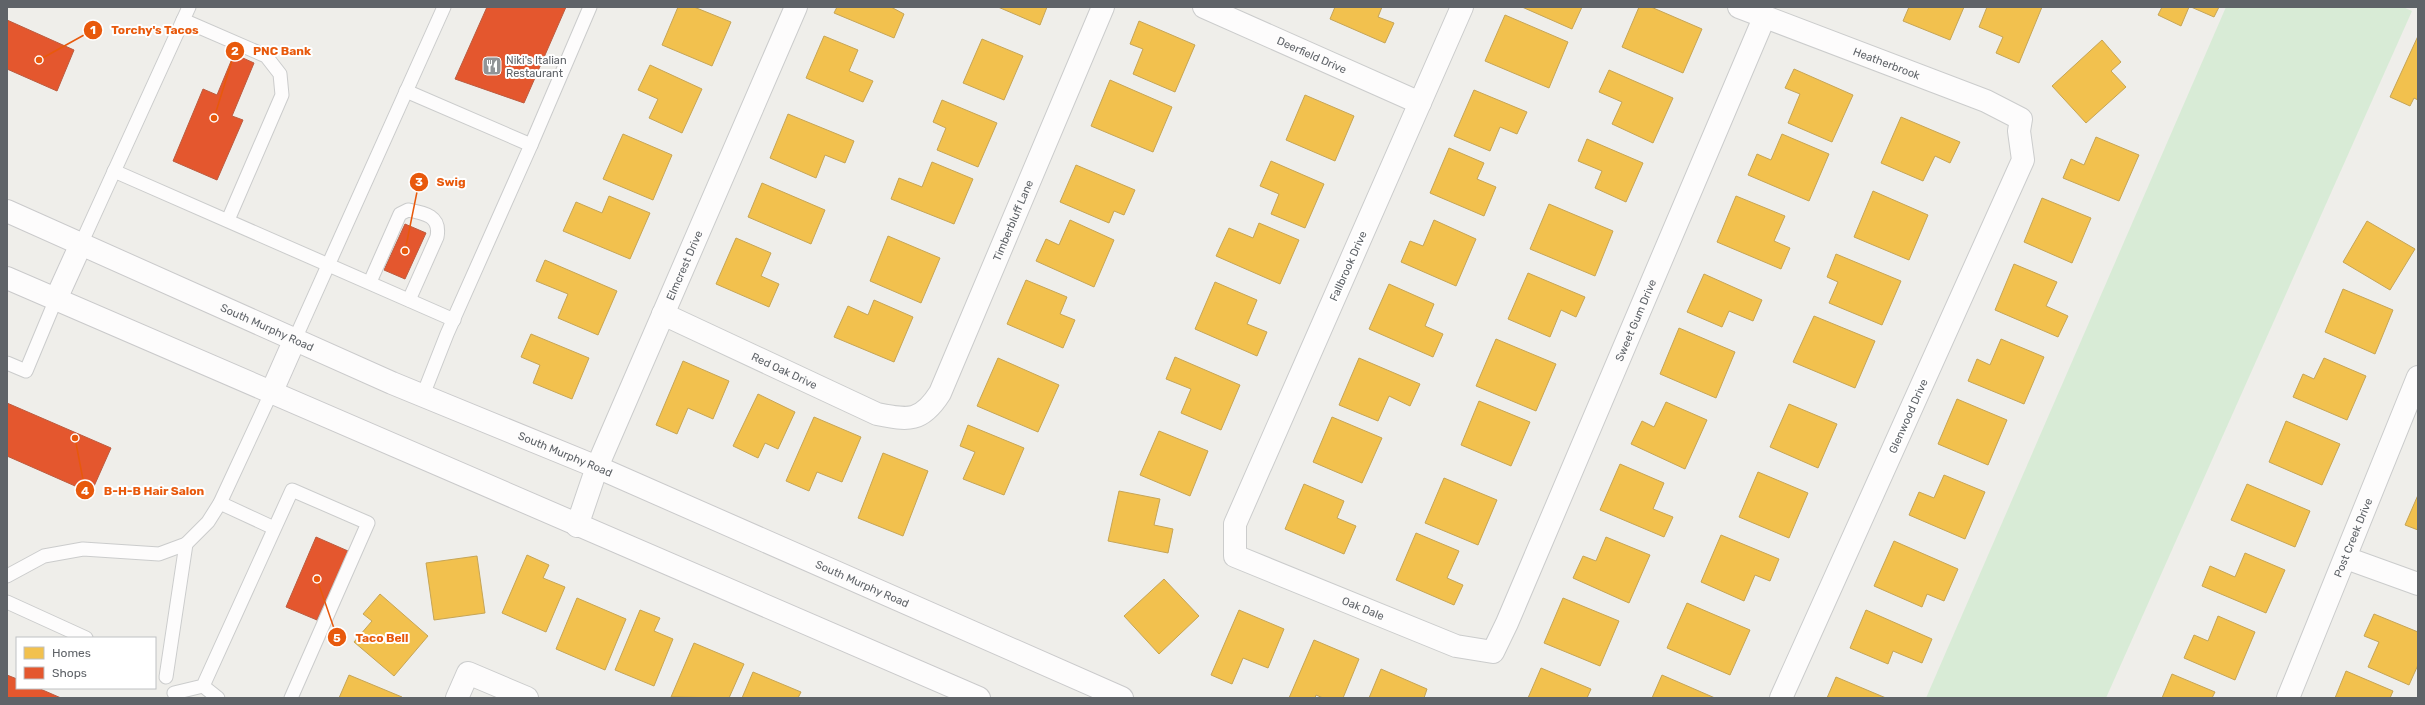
<svg xmlns="http://www.w3.org/2000/svg" width="2425" height="705" font-family="Rubik,sans-serif">
<style>
.green{fill:#d8ebd6}
.homes{fill:#f2c14e;stroke:#c6a556}
.shops{fill:#e4572e;stroke:#bc5b3f}
.lines{fill:none;stroke-linecap:round;stroke-linejoin:round}
.lane-casing{stroke:#cbcccc;stroke-width:15}
.street-casing{stroke:#cbcccc;stroke-width:24}
.secondary-casing{stroke:#cacacb;stroke-width:24}
.lane{stroke:#fdfcfc;stroke-width:13}
.street{stroke:#fdfcfc;stroke-width:22}
.secondary{stroke:#fdfcfc;stroke-width:22}
.labels{text-anchor:middle;stroke-width:4;stroke-linejoin:round;paint-order:stroke}
.street-label{font-size:11px;fill:#5f6368;stroke:#fff}
.poi-label{font-size:11px;fill:#5f6368;stroke:#fff;text-anchor:start}
.leader{fill:none;stroke:#e8590c;stroke-width:1.5}
.callout-dot{fill:#e8590c;stroke:#fff;stroke-width:1.5}
.mark-label{font-size:12px;text-anchor:middle;font-weight:bold;fill:#fff}
.callout-label{font-size:12px;text-anchor:middle;font-weight:bold;fill:#e8590c;stroke:#fff;stroke-width:4;stroke-linejoin:round;paint-order:stroke}
</style>
<rect width="100%" height="100%" fill="#efeeea"/>
<path class="green" d="M2226,7H2403L2412,11L2106,698H1926Z"/>
<g class="homes">
<path d="M678,7H694L731,22L712,66L662,45Z"/>
<path d="M837,7H891L904,14L894,38L834,13Z"/>
<path d="M998,7H1047L1040,25Z"/>
<path d="M1335,7H1382L1378,17L1394,23L1385,43L1330,19Z"/>
<path d="M1522,7H1582L1572,29Z"/>
<path d="M1639,7H1651L1702,29L1683,73L1622,47Z"/>
<path d="M1909,7H1964L1950,40L1903,21Z"/>
<path d="M1987,7H2042L2019,63L1996,53L2003,37L1979,27Z"/>
<path d="M2162,7H2189L2181,26L2158,15Z"/>
<path d="M2191,7H2219L2214,17Z"/>
<path d="M1505,15L1568,42L1549,88L1485,61Z"/>
<path d="M1139,21L1195,45L1175,92L1133,74L1143,49L1130,44Z"/>
<path d="M824,36L858,50L849,71L873,81L863,102L806,78Z"/>
<path d="M2418,36V100L2414,98L2410,106L2390,97Z"/>
<path d="M982,39L1023,56L1004,100L963,83Z"/>
<path d="M2102,40L2121,62L2111,71L2126,87L2086,123L2052,86Z"/>
<path d="M650,65L702,89L682,133L649,118L658,99L638,90Z"/>
<path d="M1794,69L1853,95L1832,142L1788,123L1800,94L1785,88Z"/>
<path d="M1609,70L1673,98L1653,143L1612,124L1622,102L1599,92Z"/>
<path d="M1110,80L1172,107L1153,152L1091,126Z"/>
<path d="M1474,90L1527,112L1517,134L1500,127L1490,151L1454,136Z"/>
<path d="M1305,95L1354,116L1335,161L1286,140Z"/>
<path d="M942,100L997,123L978,167L937,150L946,128L933,122Z"/>
<path d="M788,114L854,141L845,163L825,155L816,178L770,158Z"/>
<path d="M1901,117L1960,142L1950,163L1935,156L1923,181L1881,163Z"/>
<path d="M623,134L672,155L653,200L603,179Z"/>
<path d="M1782,134L1829,154L1809,201L1748,175L1757,154L1771,160Z"/>
<path d="M2096,137L2139,155L2119,201L2063,178L2071,159L2084,165Z"/>
<path d="M1587,139L1643,163L1626,202L1595,188L1602,171L1578,161Z"/>
<path d="M1449,148L1484,163L1477,179L1496,187L1484,216L1430,193Z"/>
<path d="M1271,161L1324,184L1305,228L1271,214L1279,194L1260,186Z"/>
<path d="M932,162L973,179L954,224L891,199L899,178L922,187Z"/>
<path d="M1076,165L1135,190L1124,215L1114,211L1109,223L1060,202Z"/>
<path d="M762,183L825,210L811,244L748,217Z"/>
<path d="M1873,191L1928,215L1909,260L1854,237Z"/>
<path d="M609,196L650,213L630,259L563,231L576,202L602,213Z"/>
<path d="M1736,196L1785,216L1774,241L1790,248L1781,269L1717,242Z"/>
<path d="M2042,198L2091,218L2072,263L2024,242Z"/>
<path d="M1549,204L1613,231L1595,276L1530,249Z"/>
<path d="M1070,220L1114,240L1094,287L1036,261L1046,239L1059,245Z"/>
<path d="M1434,220L1476,239L1456,286L1401,262L1410,241L1423,246Z"/>
<path d="M2367,221L2415,249L2390,290L2343,262Z"/>
<path d="M1259,223L1299,240L1280,284L1216,256L1229,228L1253,238Z"/>
<path d="M888,236L940,258L921,303L870,281Z"/>
<path d="M736,238L771,253L761,276L779,284L769,307L716,284Z"/>
<path d="M1836,254L1901,281L1882,325L1829,303L1838,282L1827,277Z"/>
<path d="M545,260L617,291L598,335L558,318L568,294L536,281Z"/>
<path d="M2014,264L2057,282L2046,306L2068,316L2058,337L1995,310Z"/>
<path d="M1528,273L1585,297L1576,317L1561,310L1550,337L1508,319Z"/>
<path d="M1704,274L1762,300L1753,321L1729,311L1722,327L1687,312Z"/>
<path d="M1026,280L1067,297L1060,314L1075,320L1063,348L1007,324Z"/>
<path d="M1215,282L1257,300L1247,324L1267,332L1257,356L1195,329Z"/>
<path d="M1389,284L1434,304L1425,326L1443,334L1433,357L1369,329Z"/>
<path d="M2343,289L2393,310L2375,354L2325,332Z"/>
<path d="M874,300L913,317L894,362L834,337L848,306L868,315Z"/>
<path d="M1814,316L1875,341L1855,388L1793,362Z"/>
<path d="M1679,328L1735,352L1716,398L1660,374Z"/>
<path d="M531,334L589,358L572,399L533,383L540,365L521,357Z"/>
<path d="M1496,339L1556,364L1536,411L1476,386Z"/>
<path d="M2001,339L2044,357L2024,404L1968,381L1977,359L1990,365Z"/>
<path d="M1175,357L1240,385L1221,430L1181,413L1191,389L1166,379Z"/>
<path d="M998,358L1059,385L1038,432L977,406Z"/>
<path d="M1359,358L1420,384L1410,406L1389,396L1378,421L1339,405Z"/>
<path d="M2324,358L2366,376L2347,420L2293,397L2303,374L2314,379Z"/>
<path d="M683,361L729,381L713,419L688,408L677,434L656,425Z"/>
<path d="M758,394L795,412L778,449L765,443L758,458L733,446Z"/>
<path d="M1957,399L2007,420L1988,465L1938,444Z"/>
<path d="M1479,401L1530,422L1511,466L1461,445Z"/>
<path d="M1666,402L1707,420L1685,469L1631,444L1642,421L1654,427Z"/>
<path d="M1789,404L1837,424L1818,468L1770,447Z"/>
<path d="M814,417L861,437L842,482L817,472L809,491L786,481Z"/>
<path d="M1332,417L1382,438L1362,483L1313,462Z"/>
<path d="M2286,421L2340,444L2322,485L2269,462Z"/>
<path d="M968,425L1024,448L1004,495L963,479L975,452L960,446Z"/>
<path d="M1159,431L1208,451L1190,496L1140,475Z"/>
<path d="M883,453L928,471L903,536L858,518Z"/>
<path d="M1620,464L1664,483L1653,509L1673,517L1664,537L1600,510Z"/>
<path d="M1758,472L1808,493L1789,538L1739,517Z"/>
<path d="M1944,475L1985,492L1965,539L1909,515L1919,492L1934,498Z"/>
<path d="M1444,478L1497,500L1478,545L1425,523Z"/>
<path d="M1304,484L1344,501L1337,518L1356,526L1344,554L1285,529Z"/>
<path d="M2247,484L2310,511L2295,547L2231,520Z"/>
<path d="M1119,491L1160,499L1154,525L1173,529L1168,553L1108,541Z"/>
<path d="M2418,495V530L2405,525Z"/>
<path d="M1416,533L1459,551L1447,578L1463,585L1454,605L1396,580Z"/>
<path d="M1721,535L1779,559L1770,581L1755,575L1744,601L1701,582Z"/>
<path d="M1606,537L1650,555L1629,603L1573,578L1583,556L1596,561Z"/>
<path d="M1894,541L1958,569L1944,601L1927,594L1922,607L1874,586Z"/>
<path d="M2245,553L2285,570L2266,613L2202,586L2210,566L2235,577Z"/>
<path d="M527,555L549,565L543,578L565,587L546,632L502,613Z"/>
<path d="M477,556L485,613L434,620L426,563Z"/>
<path d="M1164,579L1199,616L1159,654L1124,616Z"/>
<path d="M380,594L428,636L394,676L354,642L372,621L363,614Z"/>
<path d="M577,598L626,619L605,670L556,649Z"/>
<path d="M1563,598L1619,621L1600,666L1544,643Z"/>
<path d="M1687,603L1750,630L1730,675L1667,648Z"/>
<path d="M640,610L660,618L654,631L673,639L654,686L615,670Z"/>
<path d="M1239,610L1284,629L1268,668L1243,658L1232,684L1211,675Z"/>
<path d="M1866,610L1932,639L1922,663L1893,651L1888,664L1850,648Z"/>
<path d="M2374,614L2418,632V665L2409,685L2368,667L2379,642L2364,636Z"/>
<path d="M2218,616L2255,632L2235,680L2184,658L2194,635L2208,641Z"/>
<path d="M1314,640L1359,659L1343,698H1323L1316,695L1315,698H1289Z"/>
<path d="M694,643L744,664L729,698L671,697Z"/>
<path d="M1541,668L1591,689L1587,698H1528Z"/>
<path d="M1381,669L1427,689L1424,698H1369Z"/>
<path d="M2346,671L2393,691L2390,698H2335Z"/>
<path d="M753,672L801,692L798,698H742Z"/>
<path d="M2172,674L2215,692L2212,698H2162Z"/>
<path d="M349,675L402,697V698H339Z"/>
<path d="M1662,675L1715,698H1652Z"/>
<path d="M1836,677L1886,698H1827Z"/>
</g>
<g class="shops">
<path d="M487,7H566L524,103L455,79Z"/>
<path d="M7,20L74,50L57,91L7,69Z"/>
<path d="M234,54L254,63L232,116L243,120L217,180L173,161L203,89L217,95Z"/>
<path d="M405,224L426,233L405,279L384,270Z"/>
<path d="M7,403L111,448L91,493L7,456Z"/>
<path d="M316,537L348,551L317,620L286,607Z"/>
<path d="M7,675L17,679V688H38L61,698H7Z"/>
</g>
<g class="lines">
<g class="lane-casing">
<g id="lane">
<path d="M183,20L266,56L280,74L282,95L228,220"/>
<path d="M406,91L531,145L447,334L423,395"/>
<path d="M531,145L590,7"/>
<path d="M114,171L454,320"/>
<path d="M81,244L189,7"/>
<path d="M370,282L400,214L408,210C425,213 441,216 437,237L409,300"/>
<path d="M295,339L444,7"/>
<path d="M7,363L26,371L56,299"/>
<path d="M220,503L274,528"/>
<path d="M7,576L44,556L83,549L159,554L186,544L208,522L220,503L272,391"/>
<path d="M7,602L86,638"/>
<path d="M166,677L186,544"/>
<path d="M203,686L218,698"/>
<path d="M174,693L203,686L292,490L368,523L291,698"/>
</g>
</g>
<g class="street-casing">
<g id="street">
<path id="s1" d="M1204,7L1420,103"/>
<path id="s2" d="M1462,7L1235,524V556L1456,646L1493,652L1507,623L1764,18"/>
<path id="s3" d="M1739,7L1986,101L2021,119L2019,131L2023,160L1781,698"/>
<path id="s4" d="M663,314L877,414C908,420 921,423 940,393L1103,7"/>
<path id="s5" d="M577,526L597,467L796,7"/>
<path d="M2346,558L2418,584"/>
<path d="M457,698L468,673L527,698"/>
<path id="s6" d="M2288,698L2418,377"/>
</g>
</g>
<g class="secondary-casing">
<g id="secondary">
<path id="s7" d="M7,211L392,383L597,467L1122,698"/>
<path d="M7,278L979,698"/>
<path d="M56,299L81,244"/>
<path d="M272,391L295,339"/>
</g>
</g>
<use href="#lane" class="lane"/>
<use href="#street" class="street"/>
<use href="#secondary" class="secondary"/>
</g>
<defs>
<g id="restaurant-square" transform="scale(1)"><rect x="-9" y="-9" width="18" height="18" rx="4" fill="#919496" stroke="#fff"/><path d="M-5-6h1v4h1v-4h1v4h1v-4h1v5L-1.5 .5V6h-2V.5L-5-1ZM5-6V6H3V1.5H1.5Q1.5-4 5-6Z" fill="#fff"/></g>
</defs>
<g fill-rule="evenodd">
<use href="#restaurant-square" x="492" y="66"/>
</g>
<g class="labels">
<g class="street-label">
<text dy="4" stroke="none"><textPath href="#s1" startOffset="118">Deerfield Drive</textPath></text>
<text dy="4" stroke="none"><textPath href="#s3" startOffset="158">Heatherbrook</textPath></text>
<text dy="4" stroke="none"><textPath href="#s4" startOffset="497">Timberbluff Lane</textPath></text>
<text dy="4" stroke="none"><textPath href="#s5" startOffset="282">Elmcrest Drive</textPath></text>
<text transform="translate(1348 266) rotate(-66)" y="4">Fallbrook Drive</text>
<text dy="4" stroke="none"><textPath href="#s2" startOffset="1234">Sweet Gum Drive</textPath></text>
<text dy="4" stroke="none"><textPath href="#s7" startOffset="285">South Murphy Road</textPath></text>
<text dy="4" stroke="none"><textPath href="#s4" startOffset="134">Red Oak Drive</textPath></text>
<text transform="translate(1908 416) rotate(-66)" y="4">Glenwood Drive</text>
<text dy="4" stroke="none"><textPath href="#s7" startOffset="609">South Murphy Road</textPath></text>
<text dy="4" stroke="none"><textPath href="#s6" startOffset="173">Post Creek Drive</textPath></text>
<text dy="4" stroke="none"><textPath href="#s7" startOffset="933">South Murphy Road</textPath></text>
<text dy="4" stroke="none"><textPath href="#s2" startOffset="735">Oak Dale</textPath></text>
</g>
<g class="poi-label">
<text x="506" y="64">Niki's Italian<tspan x="506" dy="13">Restaurant</tspan></text>
</g>
</g>
<path class="leader" d="M39 60L93 30M214 118L235 51M405 251L419 182M75 438L85 490M317 579L337 637"/>
<g class="callout-dot">
<circle cx="39" cy="60" r="4"/>
<circle cx="214" cy="118" r="4"/>
<circle cx="405" cy="251" r="4"/>
<circle cx="75" cy="438" r="4"/>
<circle cx="317" cy="579" r="4"/>
<circle cx="93" cy="30" r="10"/>
<circle cx="235" cy="51" r="10"/>
<circle cx="419" cy="182" r="10"/>
<circle cx="85" cy="490" r="10"/>
<circle cx="337" cy="637" r="10"/>
</g>
<g class="mark-label">
<text x="93" y="34">1</text>
<text x="235" y="55">2</text>
<text x="419" y="186">3</text>
<text x="85" y="495">4</text>
<text x="337" y="642">5</text>
</g>
<g class="callout-label">
<text x="155" y="34">Torchy's Tacos</text>
<text x="282" y="55">PNC Bank</text>
<text x="451" y="186">Swig</text>
<text x="154" y="495">B-H-B Hair Salon</text>
<text x="382" y="642">Taco Bell</text>
</g>
<rect width="2425" height="705" fill="none" stroke="#5f6368" stroke-width="16"/>
<rect x="16" y="637" width="140" height="52" fill="#ffffff" stroke="#bfc1c3"/>
<rect x="24" y="647" width="20" height="12" fill="#f2c14e" stroke="#bfc1c3"/>
<text x="52" y="657" font-size="12" fill="#5f6368">Homes</text>
<rect x="24" y="667" width="20" height="12" fill="#e4572e" stroke="#bfc1c3"/>
<text x="52" y="677" font-size="12" fill="#5f6368">Shops</text>
</svg>
